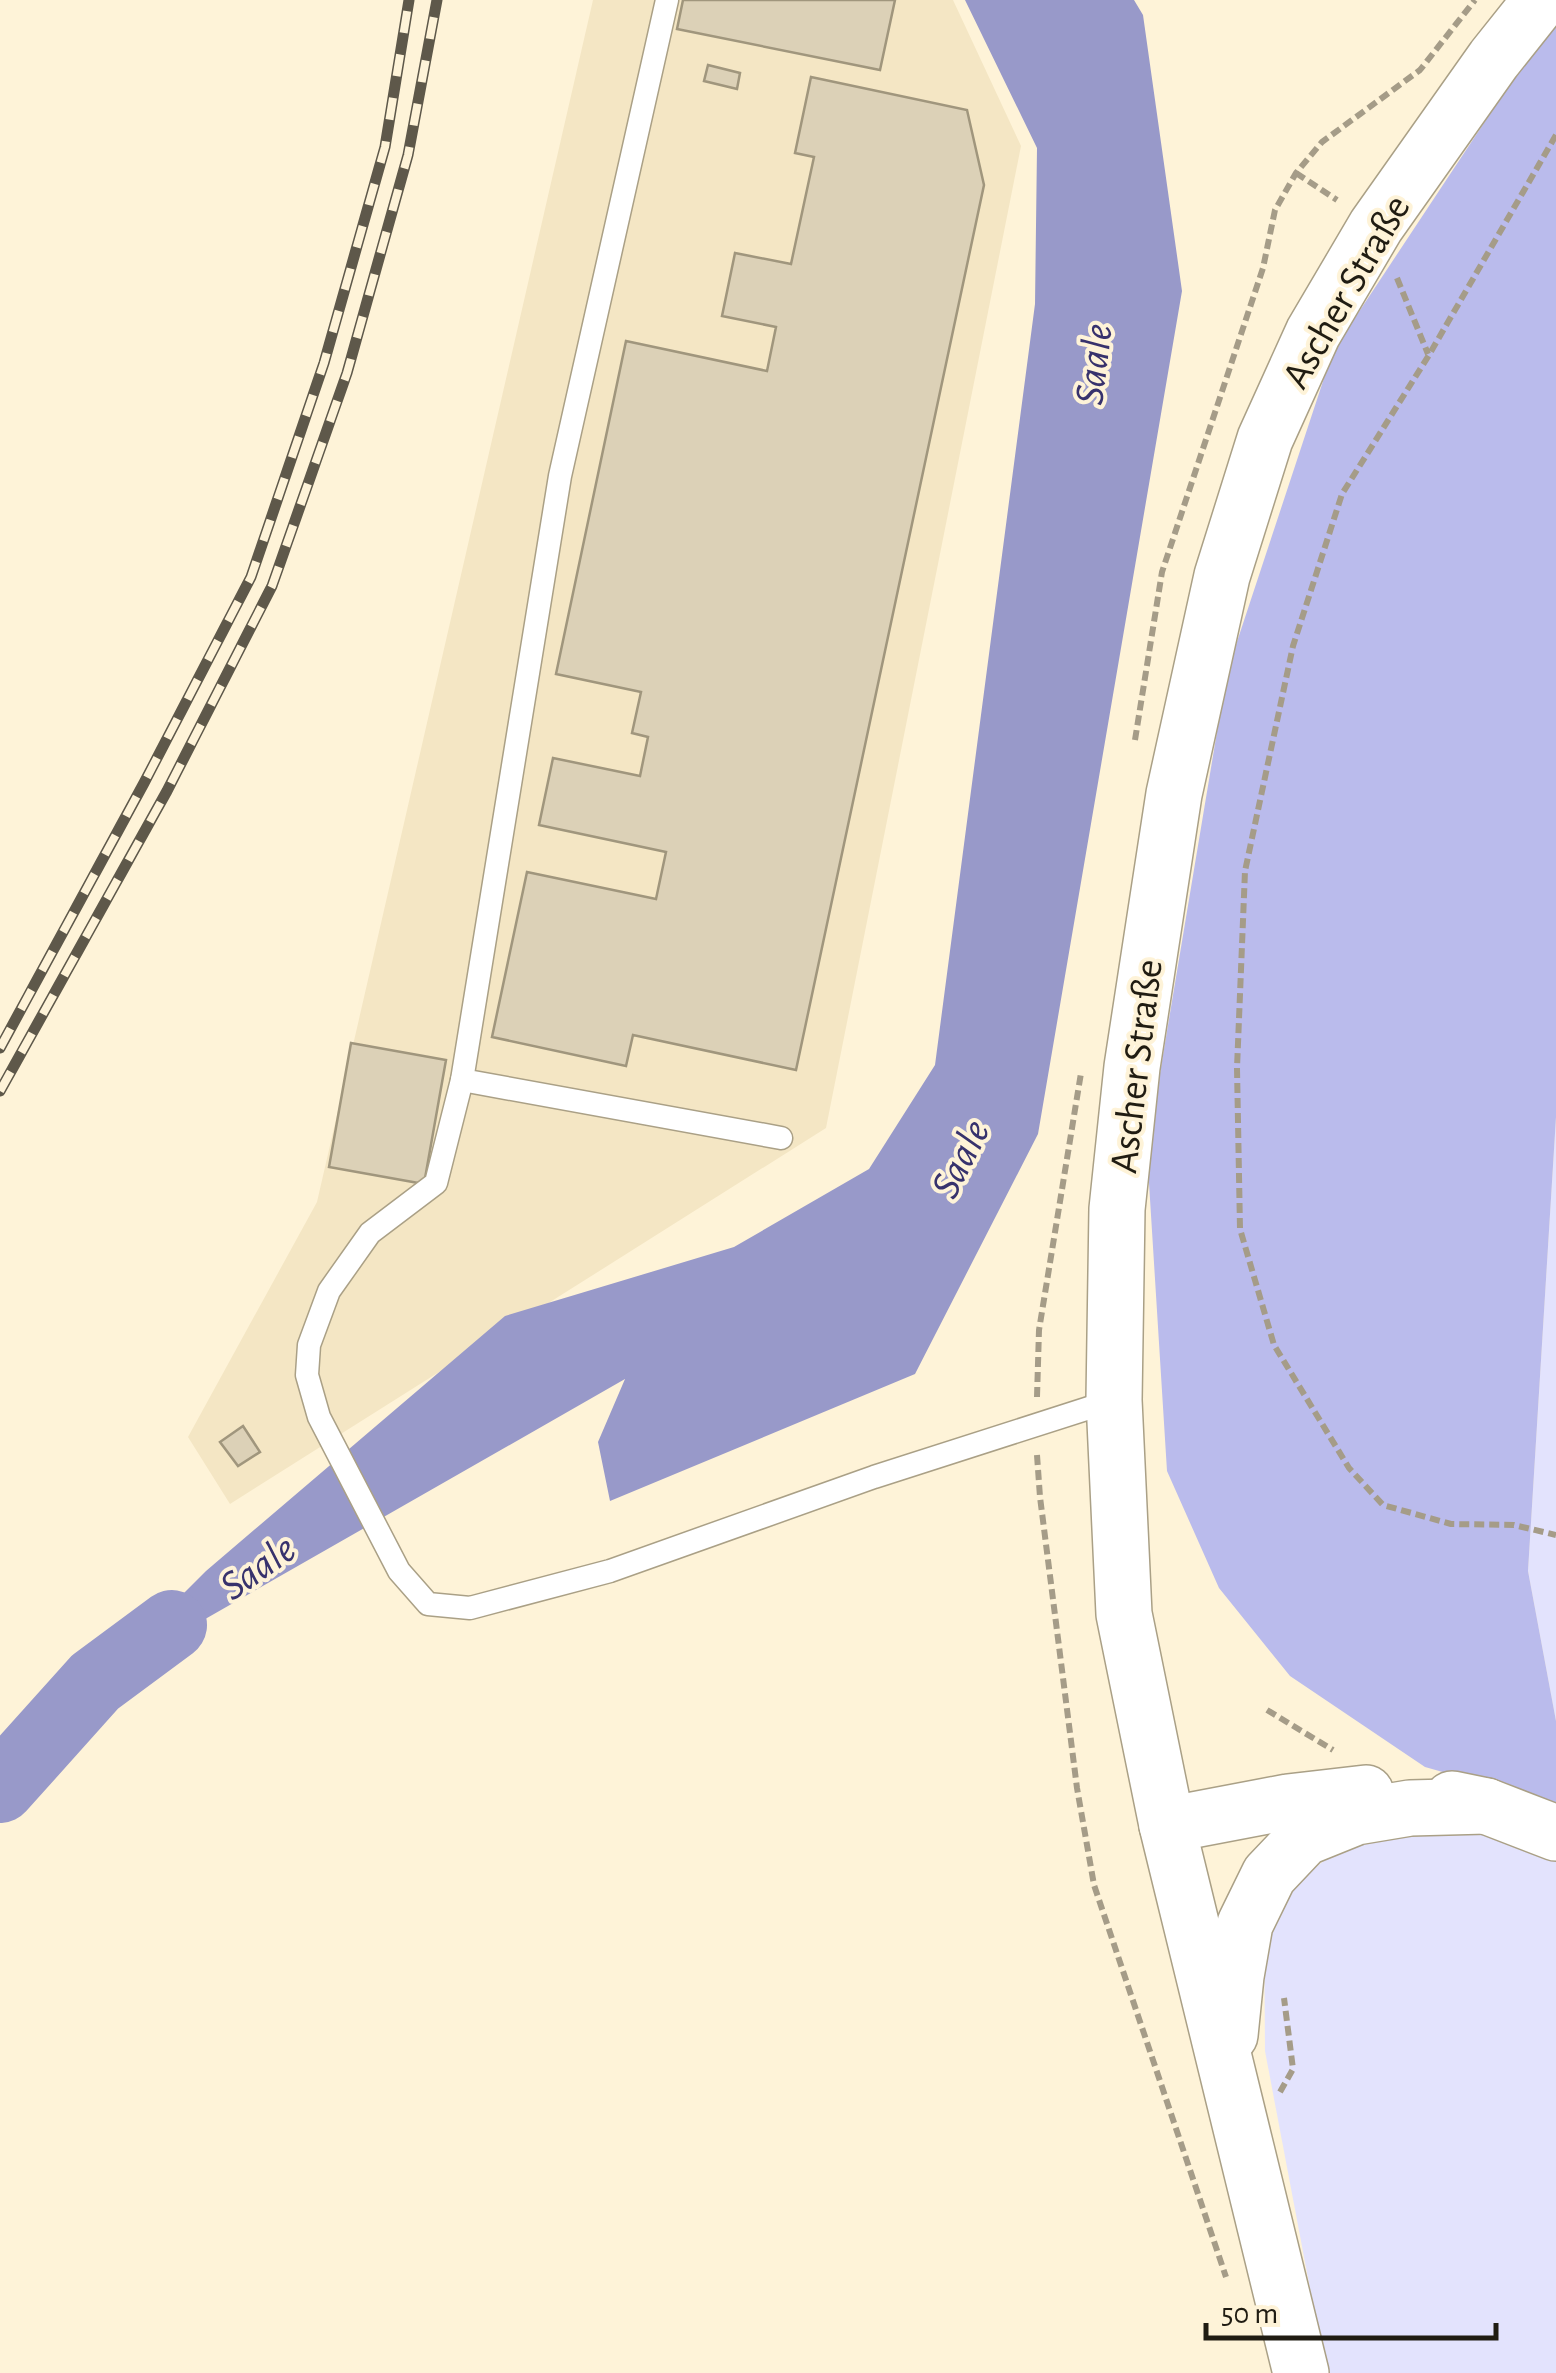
<svg xmlns="http://www.w3.org/2000/svg" width="1556" height="2373" font-family="'Alegreya Sans',sans-serif">
<style>
.built{fill:#f4e6c4}
.green{fill:#e3e3fd}
.forest{fill:#babbec}
.water{fill:#9899c9}
.lines{fill:none;stroke-linecap:round;stroke-linejoin:round}
.river{stroke:#9899c9;stroke-width:70}
.building{fill:#dcd1b7;stroke:#a0967d;stroke-width:2.5}
.lane-casing{stroke:#aaa086;stroke-width:25}
.secondary-casing{stroke:#aaa086;stroke-width:58}
.path{stroke:#a59c88;stroke-width:6;stroke-dasharray:10 5;stroke-linecap:butt}
.lane{stroke:#fff;stroke-width:22}
.secondary{stroke:#fff;stroke-width:55}
.rail-casing{stroke:#5e584a;stroke-width:11}
.rail{stroke:#fef3d8;stroke-width:8;stroke-dasharray:22;stroke-linecap:butt}
.labels{text-anchor:middle;stroke-width:8;stroke-linejoin:round;paint-order:stroke}
.street-label{font-size:40px;fill:#201c12;stroke:#fef3d8}
.water-label{font-size:42px;font-style:italic;fill:#37326d;stroke:#fef3d8}
</style>
<rect width="100%" height="100%" fill="#fef3d8"/>
<path class="built" d="M593,0H953L1021,146L826,1128L230,1504L188,1437L317,1202Z"/>
<g class="green">
<path d="M1556,1117V1721L1528,1571Z"/>
<path d="M1556,1810V2373H1326L1265,2051L1264,1908L1354,1837Z"/>
</g>
<path class="forest" d="M1556,22V1117L1528,1571L1556,1721V1804L1425,1767L1290,1676L1219,1588L1167,1471L1147,1151L1227,672L1333,351L1523,64Z"/>
<path class="water" d="M965,0H1134L1143,15L1182,291L1038,1134L915,1374L610,1501L598,1442L625,1379L95,1682L206,1571L505,1316L734,1247L869,1169L935,1065L1035,304L1037,148Z"/>
<g class="lines">
<path class="river" d="M0,1788L95,1682L172,1625"/>
</g>
<g class="building">
<path d="M683,0H895L880,70L677,29Z"/>
<path d="M708,65L740,73L737,89L704,81Z"/>
<path d="M811,77L967,110L984,185L796,1070L633,1035L626,1066L492,1037L527,872L656,899L666,852L539,825L553,758L640,776L648,737L632,733L641,692L556,674L626,341L767,371L776,327L722,316L735,253L791,264L814,157L795,153Z"/>
<path d="M351,1043L446,1060L424,1184L329,1167Z"/>
<path d="M243,1426L260,1452L238,1466L220,1442Z"/>
</g>
<g class="lines">
<g class="lane-casing">
<g id="lane">
<path d="M667,0L560,476L462,1080L781,1138"/>
<path d="M462,1080L436,1183L370,1233L329,1291L309,1345L307,1375L319,1417L399,1571L428,1604L470,1608L610,1571L874,1477L1114,1400"/>
</g>
</g>
<g class="secondary-casing">
<g id="secondary">
<path d="M1452,1799L1486,1806L1556,1833"/>
<path d="M1167,1825L1288,1802L1366,1793"/>
<path d="M1230,2035L1236,1976L1245,1924L1269,1875L1304,1838L1356,1817L1410,1808L1486,1806"/>
<path d="M1301,2373L1167,1825L1124,1614L1114,1400L1117,1209L1132,1067L1174,794L1222,576L1265,439L1313,333L1376,226L1494,59L1541,0"/>
</g>
</g>
<g class="path">
<path d="M1556,135L1429,355L1342,494L1293,646L1245,871L1237,1068L1240,1229L1274,1345L1349,1468L1383,1505L1451,1524L1514,1525L1556,1535"/>
<path d="M1296,173L1337,200"/>
<path d="M1397,278L1428,354"/>
<path d="M1135,740L1162,572L1263,268L1275,210L1296,173L1322,142L1420,70L1475,0"/>
<path d="M1037,1397L1039,1330L1081,1073"/>
<path d="M1037,1455L1040,1497L1077,1788L1094,1885L1226,2277"/>
<path d="M1267,1710L1333,1750"/>
<path d="M1280,2092L1293,2069L1284,1998"/>
</g>
<use href="#lane" class="lane"/>
<use href="#secondary" class="secondary"/>
<g class="rail-casing">
<g id="rail">
<path d="M0,1048L144,783L251,577L324,363L385,147L409,0"/>
<path d="M0,1091L167,791L272,586L347,373L408,155L437,0"/>
</g>
</g>
<use href="#rail" class="rail"/>
</g>
<g class="labels">
<g class="street-label">
<text transform="translate(1345 291) rotate(-60)" y="14">Ascher Straße</text>
<text transform="translate(1135 1066) rotate(-83)" y="14">Ascher Straße</text>
</g>
<g class="water-label">
<text transform="translate(1092 364) rotate(-83)" y="15">Saale</text>
<text transform="translate(959 1158) rotate(-63)" y="15">Saale</text>
<text transform="translate(257 1566) rotate(-35)" y="15">Saale</text>
</g>
</g>
<path d="M1206 2323v15h290v-15" fill="none" stroke="#201c12" stroke-width="5"/>
<text x="1221" y="2323" font-size="30" fill="#201c12" stroke="#fef3d8" stroke-width="8" paint-order="stroke">50 m</text>
</svg>
